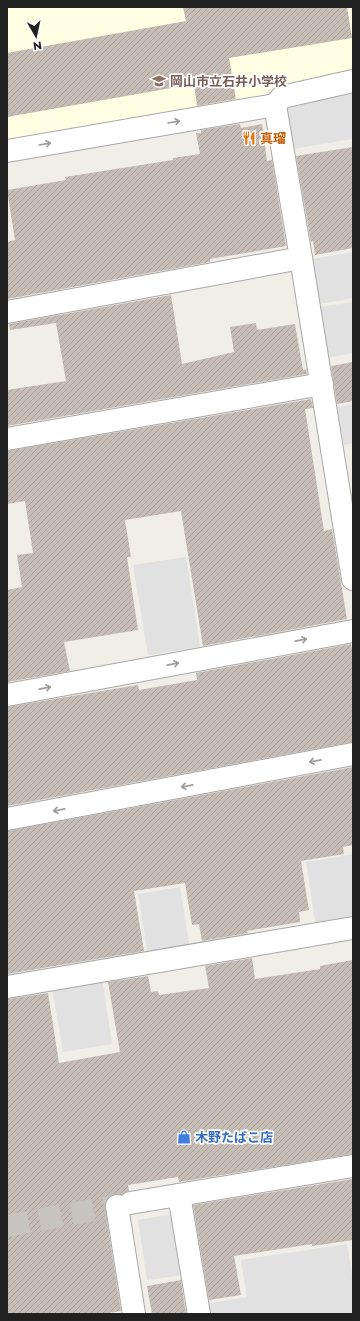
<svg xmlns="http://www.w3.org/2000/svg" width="360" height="1321" font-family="Montserrat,'Noto Sans JP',sans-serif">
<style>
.education{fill:#fffee3}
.parking{fill:#e1e1e1}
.building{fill:url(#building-hatch)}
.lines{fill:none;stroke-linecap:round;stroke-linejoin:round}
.minor-tunnel{stroke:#c7c4bf;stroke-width:22;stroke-dasharray:22 11;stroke-linecap:butt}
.minor-casing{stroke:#a8a8a8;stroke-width:24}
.minor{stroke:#fff;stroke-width:22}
.oneway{stroke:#9b9b9b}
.labels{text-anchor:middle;stroke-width:3.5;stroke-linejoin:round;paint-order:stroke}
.education-label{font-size:13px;font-weight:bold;fill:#785e54;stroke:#fff;text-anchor:start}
.food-label{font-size:13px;font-weight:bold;fill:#c56008;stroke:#fff;text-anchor:start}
.shop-label{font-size:13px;font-weight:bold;fill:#366cbe;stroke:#fff;text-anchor:start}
</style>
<defs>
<pattern id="building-hatch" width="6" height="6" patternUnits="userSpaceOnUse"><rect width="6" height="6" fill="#c6bdb6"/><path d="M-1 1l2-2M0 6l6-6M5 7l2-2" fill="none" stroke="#aaa29c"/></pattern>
</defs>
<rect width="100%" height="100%" fill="#f1ede7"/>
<path class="education" d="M7,7H350L353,25V72L268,90L264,97L7,140Z"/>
<g class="parking">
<path d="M353,94V139L293,149L286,105Z"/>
<path d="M353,252V298L320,304L313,259Z"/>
<path d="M353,302V353L328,358L320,307Z"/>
<path d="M353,404V443L344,445L337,407Z"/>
<path d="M186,557L200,647L148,655L133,565Z"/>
<path d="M353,854V921L316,927L306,862Z"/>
<path d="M180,887L190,950L148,956L138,894Z"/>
<path d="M102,979L112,1044L63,1052L52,987Z"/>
<path d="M173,1214L183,1275L147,1280L138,1220Z"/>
<path d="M347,1244L352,1275H353V1314H207L205,1304L247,1297L241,1260Z"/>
</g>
<g class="building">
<path d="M183,7H347L352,38L229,58L236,99L197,106L194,84L7,117V53L186,21Z"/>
<path d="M240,124L241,128L262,124L267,161L272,160L286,246L210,259V262L7,299V242L15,240L7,190L66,180L65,177L173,160V158L200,154L196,133H201V130Z"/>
<path d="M353,147V248L315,255L313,241L311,242L296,156Z"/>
<path d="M171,295L182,364L234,352L230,327L256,323L257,330L295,324L303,370L306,369L307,374L7,426V390L66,381L56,323L10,330L9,324Z"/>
<path d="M353,362V401L337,404L331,366Z"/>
<path d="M311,399L313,408L305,409L324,531L332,529L347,619L203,646L181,511L125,520L131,557H127L138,630L64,642L70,671L7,682V590L22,587L17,555L33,553L25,501L7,504V451Z"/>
<path d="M351,644L353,655V742L7,806V707L138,685L139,690L197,680L196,673Z"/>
<path d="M353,767V845L343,847L344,854L301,861L309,910L299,912L300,922L247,931L248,933L202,941L199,924L192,925L185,883L134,891L144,951L7,974V831Z"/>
<path d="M252,958L255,979L320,969V966L353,960V1154L185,1181L179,1182L178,1177L128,1185L129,1191L121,1194H115L106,1197L105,1208L121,1311L102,1314H7V999L48,993L59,1063L120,1052L108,982L148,976L151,992L158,991L159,995L209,988L205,966Z"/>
<path d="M353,1179V1240L312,1246V1244L234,1256L241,1295L209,1300L193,1205Z"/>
<path d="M181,1280L186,1314H152L147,1286Z"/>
</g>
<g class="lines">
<path class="minor-tunnel" d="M7,1226L130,1203"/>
<g class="minor-casing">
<g id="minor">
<path d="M275,105L301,258L353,579"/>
<path d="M7,151L275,105L282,97L353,81"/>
<path d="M7,312L301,258"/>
<path d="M7,439L322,384"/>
<path d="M7,695L353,631"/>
<path d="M7,819L353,754"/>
<path d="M7,987L353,928"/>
<path d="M179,1195L199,1314"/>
<path d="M130,1203L353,1166"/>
<path d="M117,1206L134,1314"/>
</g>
</g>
<use href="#minor" class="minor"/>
</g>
<defs><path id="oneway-shaft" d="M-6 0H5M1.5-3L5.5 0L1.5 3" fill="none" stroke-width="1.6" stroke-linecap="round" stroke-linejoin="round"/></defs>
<g class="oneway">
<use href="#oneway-shaft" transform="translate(174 122) rotate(-10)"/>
<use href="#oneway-shaft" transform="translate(45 144) rotate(-10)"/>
<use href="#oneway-shaft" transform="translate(301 640) rotate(-11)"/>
<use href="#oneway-shaft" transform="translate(173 664) rotate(-11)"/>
<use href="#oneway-shaft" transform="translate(45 688) rotate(-11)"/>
<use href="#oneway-shaft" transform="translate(315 761) rotate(169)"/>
<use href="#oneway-shaft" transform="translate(187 786) rotate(169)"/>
<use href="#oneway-shaft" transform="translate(59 810) rotate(169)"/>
</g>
<defs>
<g id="school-bare" transform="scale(1.08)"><path d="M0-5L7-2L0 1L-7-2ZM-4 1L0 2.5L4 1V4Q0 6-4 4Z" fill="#8d6e63" stroke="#fff" stroke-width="2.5" paint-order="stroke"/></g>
<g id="restaurant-bare" transform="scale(1.08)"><path d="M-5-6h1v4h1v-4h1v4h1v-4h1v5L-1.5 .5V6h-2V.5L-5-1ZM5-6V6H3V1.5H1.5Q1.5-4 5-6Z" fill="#e8710a" stroke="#fff" stroke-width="2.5" paint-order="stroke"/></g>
<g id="shop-bare" transform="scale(1.08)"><path d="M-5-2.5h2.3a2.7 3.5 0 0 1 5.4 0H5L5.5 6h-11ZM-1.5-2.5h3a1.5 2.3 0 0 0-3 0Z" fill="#3f7fe0" stroke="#fff" stroke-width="2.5" paint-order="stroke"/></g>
</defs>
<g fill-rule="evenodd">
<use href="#school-bare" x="159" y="81"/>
<use href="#restaurant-bare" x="249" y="138"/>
<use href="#shop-bare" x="184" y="1137"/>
</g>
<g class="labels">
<g class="education-label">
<text x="170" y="86">岡山市立石井小学校</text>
</g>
<g class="food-label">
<text x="260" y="143">真瑠</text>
</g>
<g class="shop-label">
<text x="195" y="1142">木野たばこ店</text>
</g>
</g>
<rect width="360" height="1321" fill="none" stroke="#212121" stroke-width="16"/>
<g transform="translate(36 36) rotate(171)" stroke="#ffffff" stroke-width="3" paint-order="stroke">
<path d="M0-3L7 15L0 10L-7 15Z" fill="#212121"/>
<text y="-6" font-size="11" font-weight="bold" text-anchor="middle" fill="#212121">N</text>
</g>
</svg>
